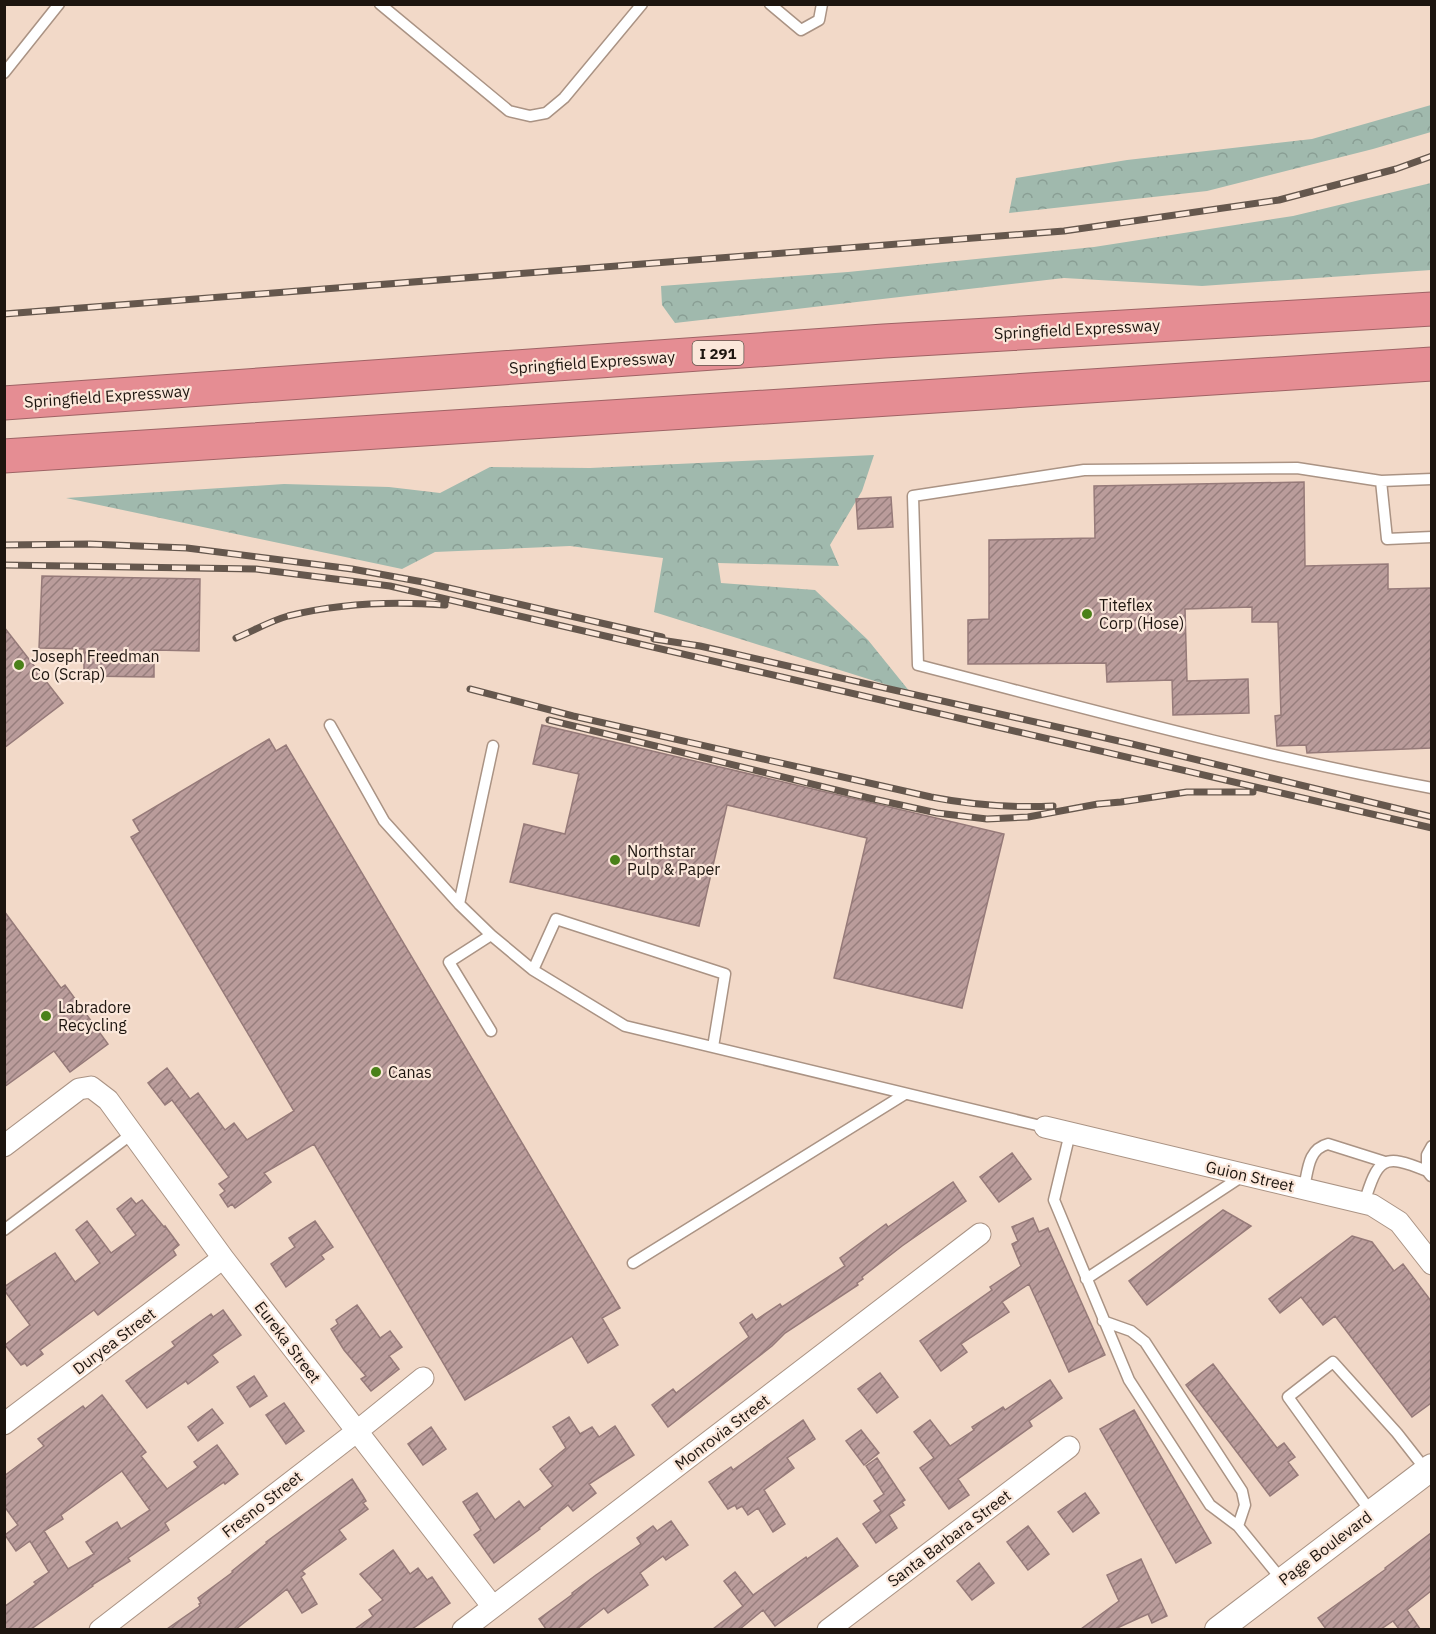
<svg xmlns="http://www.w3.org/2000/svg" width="1436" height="1634" font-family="'IBM Plex Sans',sans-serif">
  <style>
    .forest { fill: url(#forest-crowns) }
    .building { fill: url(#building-hatch); stroke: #967a79; stroke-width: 1.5; fill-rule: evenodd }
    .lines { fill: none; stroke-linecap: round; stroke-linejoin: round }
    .service-casing { stroke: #aa9384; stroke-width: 13 }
    .minor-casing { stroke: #aa9384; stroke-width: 23 }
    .tertiary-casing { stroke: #aa9384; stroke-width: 28 }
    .motorway-casing { stroke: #9f6365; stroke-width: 35 }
    .service { stroke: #fff; stroke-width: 10 }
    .minor { stroke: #fff; stroke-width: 21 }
    .tertiary { stroke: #fff; stroke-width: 26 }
    .motorway { stroke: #e58d93; stroke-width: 33 }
    .rail-casing { stroke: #65574d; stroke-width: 7 }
    .rail { stroke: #fbe7da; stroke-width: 4.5; stroke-dasharray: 14; stroke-linecap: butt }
    .poi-dot { fill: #4a8119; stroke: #fbe7da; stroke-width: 2 }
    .labels { text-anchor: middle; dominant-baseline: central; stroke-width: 4.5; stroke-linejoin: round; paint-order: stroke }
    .shield { fill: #fbe7da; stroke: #60544c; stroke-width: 1.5 }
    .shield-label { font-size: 15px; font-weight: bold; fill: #1d150f }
    .street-label { font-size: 16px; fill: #1d150f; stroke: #fbe7da }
    .poi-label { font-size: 16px; fill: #1d150f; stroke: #fbe7da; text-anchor: start }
  </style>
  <defs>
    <pattern id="forest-crowns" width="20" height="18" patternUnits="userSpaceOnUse" patternTransform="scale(1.5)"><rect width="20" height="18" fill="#a0b9ad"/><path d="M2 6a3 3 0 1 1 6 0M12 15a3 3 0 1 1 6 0" fill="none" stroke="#899e94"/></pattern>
    <pattern id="building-hatch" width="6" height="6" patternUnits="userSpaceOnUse" patternTransform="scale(1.5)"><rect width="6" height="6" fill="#ba9c9b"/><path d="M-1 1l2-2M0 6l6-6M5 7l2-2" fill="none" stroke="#977e7d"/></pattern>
  </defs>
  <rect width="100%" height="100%" fill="#f2d9c8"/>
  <path class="forest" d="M 1431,105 L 1431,132 L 1373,149 L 1207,191 L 1009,213 L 1016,178 L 1127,160 L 1312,139 Z
    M 1431,183 L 1431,270 L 1202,286 L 1064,278 L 675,323 L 662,305 L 661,286 L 848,272 L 1094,247 L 1293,216 Z
    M 874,455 L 862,491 L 830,545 L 839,566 L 718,563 L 721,583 L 815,590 L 868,640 L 910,692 L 654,612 L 663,558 L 570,546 L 435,552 L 402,569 L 66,498 L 284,484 L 389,487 L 440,493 L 490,467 L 590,468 Z"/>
  <path class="building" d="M 1304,482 L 1305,566 L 1388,564 L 1388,589 L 1431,588 L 1431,748 L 1307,753 L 1306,745 L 1277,746 L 1275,716 L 1281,715 L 1278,622 L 1252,622 L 1252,607 L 1185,609 L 1187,681 L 1248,679 L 1249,713 L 1173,715 L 1172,680 L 1107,682 L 1106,663 L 968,664 L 968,620 L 989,619 L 989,540 L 1095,538 L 1094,486 Z
    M 891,497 L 893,527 L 858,529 L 856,499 Z
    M 42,576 L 200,579 L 199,651 L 154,650 L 154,677 L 84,676 L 84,649 L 39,648 Z
    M 4,627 L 63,703 L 4,748 Z
    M 542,725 L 1004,834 L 962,1008 L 834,978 L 867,838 L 727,805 L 699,926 L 510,882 L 524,824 L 565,834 L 579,774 L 533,764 Z
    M 269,739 L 276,751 L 286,745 L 620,1308 L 602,1318 L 618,1345 L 588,1363 L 572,1336 L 465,1400 L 314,1144 L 264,1173 L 271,1182 L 235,1208 L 232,1204 L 228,1207 L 220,1195 L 225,1191 L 219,1184 L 229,1177 L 172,1100 L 165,1105 L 148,1083 L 167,1068 L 190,1099 L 198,1093 L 225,1130 L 234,1123 L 247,1140 L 294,1111 L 131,837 L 140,832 L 133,820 Z
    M 4,911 L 61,988 L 65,985 L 108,1044 L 70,1072 L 54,1051 L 4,1087 Z
    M 1012,1153 L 1031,1179 L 999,1202 L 980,1177 Z
    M 953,1182 L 966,1201 L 902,1246 L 862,1277 L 863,1279 L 857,1283 L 858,1285 L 785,1333 L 772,1346 L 668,1427 L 652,1405 L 673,1389 L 676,1393 L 749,1337 L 740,1323 L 752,1314 L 756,1320 L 780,1304 L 782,1307 L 845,1266 L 840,1258 L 886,1224 L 888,1227 Z
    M 131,1198 L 136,1204 L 142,1200 L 164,1227 L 165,1226 L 179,1245 L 173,1250 L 176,1255 L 98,1315 L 94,1310 L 40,1350 L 43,1354 L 27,1366 L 25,1363 L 21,1365 L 5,1345 L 30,1325 L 4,1290 L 4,1287 L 55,1253 L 75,1282 L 100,1263 L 76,1230 L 87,1221 L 111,1253 L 136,1235 L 117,1209 Z
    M 1223,1210 L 1251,1226 L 1147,1305 L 1129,1281 Z
    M 1033,1218 L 1039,1232 L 1048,1228 L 1105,1355 L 1069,1372 L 1029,1284 L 1002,1302 L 1009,1312 L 961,1344 L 967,1352 L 941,1371 L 920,1341 L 992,1290 L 990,1287 L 1021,1266 L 1012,1244 L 1018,1241 L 1012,1227 Z
    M 315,1221 L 333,1247 L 321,1255 L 324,1259 L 286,1287 L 271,1264 L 295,1247 L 289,1238 Z
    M 1352,1236 L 1372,1242 L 1394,1271 L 1403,1264 L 1431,1301 L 1431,1403 L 1412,1417 L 1335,1316 L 1323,1325 L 1301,1297 L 1280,1313 L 1269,1299 Z
    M 357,1305 L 380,1338 L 390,1331 L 402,1347 L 389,1356 L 399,1369 L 371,1391 L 361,1379 L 366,1376 L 344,1350 L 331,1329 L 338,1324 L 336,1320 Z
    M 223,1310 L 241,1335 L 212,1355 L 218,1362 L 188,1384 L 186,1381 L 147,1408 L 126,1381 L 175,1346 L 172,1342 L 211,1314 L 213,1317 Z
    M 1213,1364 L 1277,1448 L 1284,1443 L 1295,1457 L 1288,1462 L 1298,1475 L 1270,1496 L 1186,1385 Z
    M 880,1373 L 898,1397 L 877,1413 L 858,1389 Z
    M 254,1376 L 267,1396 L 250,1407 L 237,1387 Z
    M 1050,1380 L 1062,1398 L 1029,1421 L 1032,1426 L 958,1479 L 969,1495 L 949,1509 L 920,1468 L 934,1458 L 914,1432 L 930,1420 L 950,1446 L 974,1430 L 972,1427 L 1003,1407 L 1005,1410 Z
    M 102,1395 L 146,1452 L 141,1456 L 167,1489 L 198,1467 L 194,1462 L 217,1445 L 238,1474 L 225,1484 L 224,1482 L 165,1523 L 169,1530 L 128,1558 L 130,1561 L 92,1585 L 93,1586 L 31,1629 L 4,1629 L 4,1607 L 36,1584 L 34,1582 L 49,1572 L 30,1541 L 16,1551 L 5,1535 L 18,1525 L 4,1506 L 4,1476 L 44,1446 L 38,1439 L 83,1406 L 85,1409 ZM 122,1471 L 150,1510 L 121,1529 L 117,1522 L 86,1542 L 94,1554 L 68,1569 L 44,1531 L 63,1519 L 61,1515 Z
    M 284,1403 L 304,1431 L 286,1444 L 266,1415 Z
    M 212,1409 L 223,1423 L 198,1441 L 188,1427 Z
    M 1134,1410 L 1211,1543 L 1176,1563 L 1100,1429 Z
    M 569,1417 L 580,1434 L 592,1427 L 599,1437 L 615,1426 L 634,1455 L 589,1484 L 596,1493 L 573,1511 L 568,1505 L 539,1528 L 540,1529 L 494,1563 L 474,1535 L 481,1530 L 463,1502 L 477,1493 L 495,1520 L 519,1501 L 524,1508 L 553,1486 L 540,1469 L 566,1448 L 553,1427 Z
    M 803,1420 L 815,1439 L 787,1458 L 794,1468 L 764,1490 L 785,1524 L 773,1532 L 758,1508 L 748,1515 L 742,1506 L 737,1509 L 735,1505 L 728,1509 L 709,1482 L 731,1467 L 733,1470 Z
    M 431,1427 L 446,1449 L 423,1465 L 408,1444 Z
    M 861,1430 L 879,1453 L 864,1465 L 846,1441 Z
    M 877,1458 L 905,1500 L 902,1502 L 904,1505 L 889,1515 L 897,1528 L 876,1543 L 863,1524 L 881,1511 L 874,1501 L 884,1494 L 866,1466 Z
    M 352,1479 L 363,1496 L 366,1501 L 363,1503 L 368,1509 L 339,1530 L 346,1539 L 302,1571 L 305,1574 L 301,1577 L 317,1604 L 302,1613 L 287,1589 L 236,1629 L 167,1629 L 200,1606 L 199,1604 L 201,1603 L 198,1598 L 233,1572 L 232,1571 L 267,1543 L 266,1542 Z
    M 1085,1493 L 1099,1513 L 1073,1532 L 1058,1512 Z
    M 671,1521 L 688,1545 L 666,1560 L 663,1556 L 640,1573 L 648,1585 L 608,1613 L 604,1608 L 577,1629 L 546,1629 L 539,1619 L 573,1594 L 572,1593 L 596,1575 L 641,1544 L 637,1538 L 653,1526 L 657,1531 Z
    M 1028,1526 L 1049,1554 L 1028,1570 L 1007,1542 Z
    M 1431,1533 L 1431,1591 L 1407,1610 L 1420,1629 L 1399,1629 L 1393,1621 L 1381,1629 L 1326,1629 L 1318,1618 L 1386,1569 L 1385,1568 Z
    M 837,1538 L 858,1566 L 775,1626 L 763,1610 L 740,1629 L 713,1629 L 743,1606 L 724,1581 L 735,1572 L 753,1595 L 806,1557 L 807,1559 Z
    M 393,1550 L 410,1574 L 418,1568 L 427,1580 L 432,1577 L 450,1603 L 412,1629 L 355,1629 L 373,1616 L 369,1610 L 383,1600 L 360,1574 Z
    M 1141,1559 L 1167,1616 L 1152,1623 L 1148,1614 L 1115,1629 L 1081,1629 L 1119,1601 L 1107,1575 Z
    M 979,1563 L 994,1583 L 972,1600 L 957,1581 Z"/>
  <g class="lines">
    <g class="service-casing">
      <path id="service" d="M 380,4 L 509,111 L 530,116 L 546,113 L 564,98 L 642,4
        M 770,4 L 801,30 L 819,20 L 822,4
        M 4,73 L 59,4
        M 1432,479 L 1381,481 L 1297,468 L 1084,470 L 913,496 L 918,665 C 1088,709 1259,756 1432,788
        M 1381,481 L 1387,539 L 1432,537
        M 330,725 L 384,821 L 459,904 L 491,935 L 533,970 L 625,1026 L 1045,1127
        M 459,904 L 493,746
        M 533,970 L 556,919 L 725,974 L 713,1047
        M 491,1031 L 449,962 L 491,935
        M 1070,1133 L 1054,1200 L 1129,1380 L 1210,1505 L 1238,1526 L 1282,1580
        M 1431,1176 L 1427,1171 L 1427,1155 L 1432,1146
        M 1304,1188 C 1308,1170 1308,1149 1328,1144 L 1385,1162
        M 1364,1203 C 1378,1159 1382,1152 1427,1171
        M 4,1230 L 133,1133
        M 633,1263 L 905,1094
        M 1086,1279 L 1244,1175
        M 1103,1321 L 1131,1331 L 1145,1342 L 1242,1491 L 1245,1505 L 1238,1526
        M 1371,1512 L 1288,1397 L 1333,1362 L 1397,1433 L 1426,1470"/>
    </g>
    <g class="minor-casing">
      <path id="minor" d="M 1045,1127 L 1372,1205 L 1399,1222 L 1432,1264
        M 4,1146 L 79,1089 L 91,1087 L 108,1100 L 223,1258 L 493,1607
        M 4,1424 L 223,1258
        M 100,1630 L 356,1432 L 423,1378
        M 463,1630 L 980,1234
        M 828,1630 L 1069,1447"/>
    </g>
    <g class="tertiary-casing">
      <path id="tertiary" d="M 1218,1630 L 1432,1467"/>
    </g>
    <g class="motorway-casing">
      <path id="motorway" d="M 4,403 L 884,341 L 1432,309
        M 4,456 L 1432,364"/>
    </g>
    <use href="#service" class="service"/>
    <use href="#minor" class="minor"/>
    <use href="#tertiary" class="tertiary"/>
    <use href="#motorway" class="motorway"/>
    <g class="rail-casing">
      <path id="rail" d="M 4,314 L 1064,231 L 1279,200 L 1396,169 L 1432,156
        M 4,545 L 90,544 L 187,548 L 352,569 L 423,582 L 662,637
        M 4,565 L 256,569 L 390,586 L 1432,828
        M 236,638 C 253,631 270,621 288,616 C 340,603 391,601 445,605
        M 654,639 L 700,646 L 1132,744 L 1432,817
        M 470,689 L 573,716 L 931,797 C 972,805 1012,808 1053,806
        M 549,720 L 869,798 L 937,813 L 987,819 L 1028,817 L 1098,804 L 1121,802 L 1187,792 L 1253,792"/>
    </g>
    <use href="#rail" class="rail"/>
  </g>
  <g class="poi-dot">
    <circle cx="1087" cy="614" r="6"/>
    <circle cx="19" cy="665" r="6"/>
    <circle cx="615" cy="860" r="6"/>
    <circle cx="46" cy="1016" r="6"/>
    <circle cx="376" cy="1072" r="6"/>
  </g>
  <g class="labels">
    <rect class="shield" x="692.5" y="341" width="51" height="24" rx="4.5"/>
    <g class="shield-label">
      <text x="718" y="353">I 291</text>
    </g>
    <g class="street-label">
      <text transform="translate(1077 329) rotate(-3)">Springfield Expressway</text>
      <text transform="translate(592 362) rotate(-4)">Springfield Expressway</text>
      <text transform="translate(107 396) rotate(-4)">Springfield Expressway</text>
      <text transform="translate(1250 1176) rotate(13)">Guion Street</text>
      <text transform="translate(114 1341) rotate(-37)">Duryea Street</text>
      <text transform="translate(288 1342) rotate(53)">Eureka Street</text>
      <text transform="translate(722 1432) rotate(-37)">Monrovia Street</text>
      <text transform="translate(262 1504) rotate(-38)">Fresno Street</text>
      <text transform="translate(949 1538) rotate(-37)">Santa Barbara Street</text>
      <text transform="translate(1325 1548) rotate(-37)">Page Boulevard</text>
    </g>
    <g class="poi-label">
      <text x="1099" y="605">Titeflex<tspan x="1099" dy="18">Corp (Hose)</tspan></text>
      <text x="31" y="656">Joseph Freedman<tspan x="31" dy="18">Co (Scrap)</tspan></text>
      <text x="627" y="851">Northstar<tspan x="627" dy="18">Pulp &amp; Paper</tspan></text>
      <text x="58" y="1007">Labradore<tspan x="58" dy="18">Recycling</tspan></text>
      <text x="388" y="1072">Canas</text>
    </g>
  </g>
  <rect width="1436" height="1634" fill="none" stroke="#1d150f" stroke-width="12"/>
</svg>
